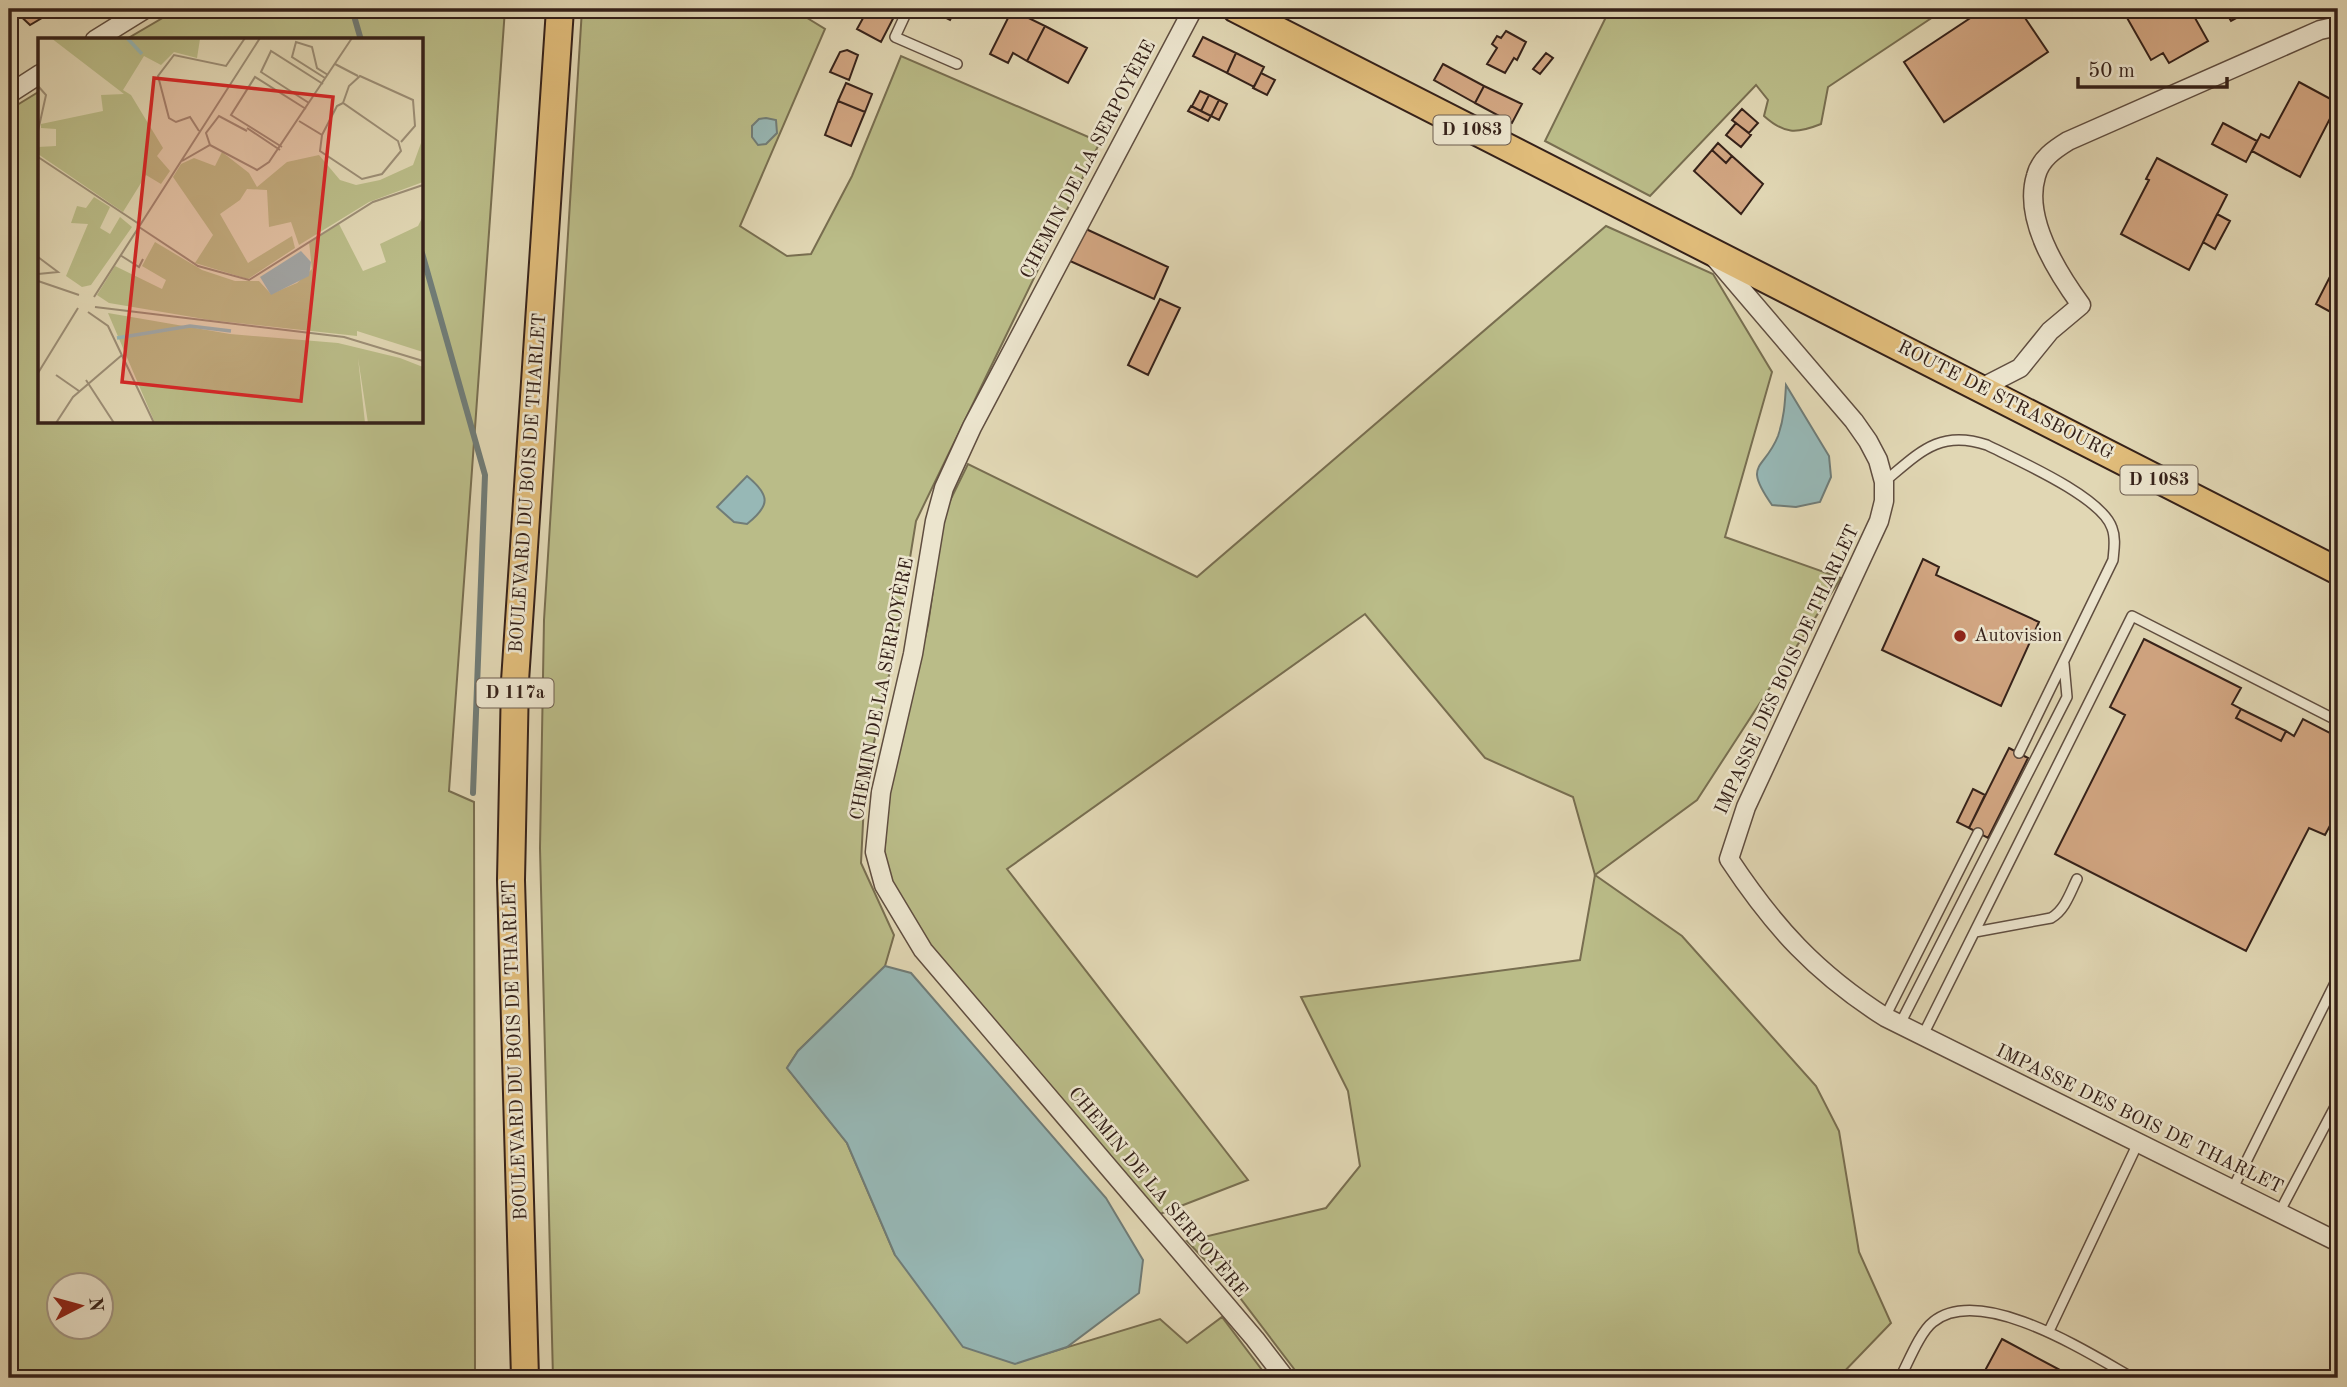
<svg xmlns="http://www.w3.org/2000/svg" width="2347" height="1387" font-family="'Old Standard TT',serif">
  <style>
    .green { fill: #babc88; stroke: #786e50; stroke-width: 2; fill-rule: evenodd }
    .water { fill: #97b8b6; stroke: #707c77; stroke-width: 2 }
    .lines { fill: none; stroke-linecap: round; stroke-linejoin: round }
    .stream { stroke: #707c77; stroke-width: 6 }
    .building { fill: #d2a682; stroke: #352119; stroke-width: 2 }
    .service-casing { stroke: #604e40; stroke-width: 12 }
    .minor-casing { stroke: #604e40; stroke-width: 21 }
    .primary-casing { stroke: #352119; stroke-width: 30 }
    .service { stroke: #ece5ce; stroke-width: 9 }
    .minor { stroke: #ece5ce; stroke-width: 18 }
    .primary { stroke: #e0bc7a; stroke-width: 26 }
    .poi-dot { fill: #8f2418; stroke: #ece5ce; stroke-width: 2.5 }
    .labels { text-anchor: middle; dominant-baseline: central; stroke-width: 5; stroke-linejoin: round; paint-order: stroke }
    .shield { fill: #ece5ce; stroke: #6c5c4f; stroke-width: 2 }
    .shield-label { font-size: 18px; font-weight: bold; fill: #352119 }
    .street-label { font-size: 19px; fill: #352119; stroke: #ece5ce }
    .poi-label { font-size: 19px; fill: #352119; stroke: #ece5ce; text-anchor: start }
    .inset-river { fill: none; stroke: #97b8b6; stroke-width: 3.5 }
    .inset-road { fill: none; stroke: #9c8e76; stroke-width: 2 }
    .view { fill: #d62828; fill-opacity: 0.15; stroke: #d62828; stroke-width: 3.5 }
    .inset-edge { fill: none; stroke: #352119; stroke-width: 3.5 }
  </style>
  <rect width="100%" height="100%" fill="#e1d7b4"/>
  <filter id="stains"><feTurbulence type="fractalNoise" baseFrequency=".00286" numOctaves="4"/><feColorMatrix values="0 0 0 0 .2 0 0 0 0 .09 0 0 0 0 .02 0 0 0 .5 -.17"/></filter>
  <radialGradient id="worn" r=".72"><stop offset=".6" stop-color="#630" stop-opacity="0"/><stop offset="1" stop-color="#630" stop-opacity=".3"/></radialGradient>
  <path class="green" d="M 178,9 L 505,9 L 449,791 L 474,802 L 475,1378 L 9,1378 L 9,110 L 40,91 L 40,422 L 422,422 L 422,40 L 125,40 ZM 60,1286 L 102,1286 L 102,1328 L 60,1328 Z
    M 582,9 L 801,9 L 799,13 L 825,29 L 740,226 L 787,256 L 811,254 L 852,176 L 901,56 L 1100,142 L 916,521 L 896,644 L 865,783 L 861,863 L 894,935 L 885,966 L 798,1051 L 787,1068 L 847,1143 L 895,1255 L 1015,1363 L 1160,1319 L 1187,1343 L 1222,1317 L 1268,1378 L 553,1378 L 540,848 L 544,620 Z
    M 1594,9 L 1945,9 L 1828,87 L 1821,124 C 1796,134 1784,134 1764,116 L 1768,100 L 1756,85 L 1650,196 L 1545,141 L 1607,15 Z
    M 1606,226 L 1713,274 L 1772,372 L 1725,537 L 1841,578 L 1697,800 L 1595,875 L 1682,936 L 1816,1086 L 1839,1131 L 1859,1252 L 1891,1323 L 1838,1378 L 1301,1378 L 1237,1294 L 1187,1241 L 1326,1208 L 1360,1166 L 1348,1091 L 1301,997 L 1580,960 L 1595,875 L 1573,797 L 1485,758 L 1365,614 L 1007,869 L 1248,1180 L 1160,1214 L 922,937 L 891,884 L 884,856 L 890,785 L 928,625 L 944,513 L 968,464 L 1197,577 Z"/>
  <path class="water" d="M 766,118 L 776,120 L 777,133 L 766,144 L 758,145 L 752,137 L 752,126 L 759,119 Z
    M 1786,385 L 1829,456 L 1831,477 L 1820,502 L 1796,507 L 1772,505 C 1742,462 1764,471 1778,436 C 1784,419 1785,403 1786,385 Z
    M 747,476 C 770,495 771,505 747,524 L 734,522 L 717,507 Z
    M 885,966 L 911,973 L 1106,1198 L 1143,1260 L 1139,1293 L 1067,1347 L 1015,1364 L 963,1347 L 895,1255 L 847,1143 L 787,1068 L 798,1051 Z"/>
  <g class="lines">
    <path class="stream" d="M 352,9 L 361,40
      M 422,253 L 485,475 L 473,793"/>
  </g>
  <path class="building" d="M 13,9 L 57,9 L 30,25 Z
    M 868,9 L 898,9 L 881,42 L 857,29 Z
    M 929,9 L 956,9 L 950,20 Z
    M 1984,9 L 2019,9 L 2048,52 L 1944,122 L 1904,62 Z
    M 2122,9 L 2190,9 L 2208,41 L 2169,63 L 2163,53 L 2151,60 Z
    M 2224,9 L 2253,9 L 2231,21 Z
    M 1012,10 L 1045,26 L 1027,61 L 1013,53 L 1008,63 L 990,54 Z
    M 1045,26 L 1087,48 L 1068,83 L 1027,61 Z
    M 1506,31 L 1526,42 L 1517,60 L 1514,58 L 1505,73 L 1487,64 L 1497,48 L 1492,44 L 1497,36 L 1501,38 Z
    M 1203,37 L 1236,53 L 1227,73 L 1193,56 Z
    M 847,50 L 858,55 L 849,80 L 830,72 L 840,52 Z
    M 1236,53 L 1264,67 L 1254,87 L 1227,73 Z
    M 1546,53 L 1553,58 L 1540,74 L 1533,69 Z
    M 1443,64 L 1484,86 L 1475,103 L 1434,80 Z
    M 1261,73 L 1275,80 L 1267,95 L 1253,88 Z
    M 2299,82 L 2338,103 L 2300,177 L 2252,151 L 2261,134 L 2269,138 Z
    M 846,83 L 872,94 L 865,112 L 838,101 Z
    M 1484,86 L 1522,104 L 1512,123 L 1475,103 Z
    M 1200,91 L 1209,95 L 1201,111 L 1192,106 Z
    M 1209,95 L 1219,100 L 1211,116 L 1201,111 Z
    M 1219,100 L 1227,104 L 1219,120 L 1211,116 Z
    M 838,101 L 865,112 L 851,146 L 825,135 Z
    M 1191,106 L 1211,116 L 1208,121 L 1188,111 Z
    M 1742,109 L 1758,123 L 1749,133 L 1732,120 Z
    M 1736,123 L 1751,135 L 1741,147 L 1726,135 Z
    M 2223,123 L 2257,141 L 2246,162 L 2212,144 Z
    M 1718,143 L 1732,156 L 1726,163 L 1712,150 Z
    M 1712,150 L 1726,163 L 1732,156 L 1763,184 L 1741,214 L 1694,171 Z
    M 2157,158 L 2227,195 L 2189,270 L 2121,234 L 2149,180 L 2146,179 Z
    M 2217,214 L 2230,221 L 2215,249 L 2203,242 Z
    M 1086,229 L 1168,267 L 1154,299 L 1070,261 Z
    M 2338,261 L 2338,316 L 2316,304 Z
    M 1160,299 L 1180,308 L 1148,375 L 1128,365 Z
    M 1923,559 L 1939,567 L 1936,575 L 2039,622 L 2001,706 L 1882,650 Z
    M 2144,639 L 2241,688 L 2232,704 L 2241,709 L 2236,718 L 2281,741 L 2286,731 L 2294,736 L 2303,719 L 2338,737 L 2338,823 L 2333,820 L 2325,835 L 2309,828 L 2246,951 L 2055,854 L 2125,715 L 2110,707 Z
    M 2241,709 L 2286,731 L 2281,741 L 2236,718 Z
    M 2009,748 L 2028,758 L 1988,838 L 1969,828 Z
    M 1973,789 L 1985,795 L 1969,828 L 1957,822 Z
    M 2002,1339 L 2075,1378 L 1981,1378 Z"/>
  <g class="lines">
    <g class="service-casing">
      <path id="service" d="M 908,9 L 895,37 L 957,64
        M 1884,482 C 1919,453 1939,429 1987,445 C 2017,460 2102,497 2112,528 C 2116,538 2114,549 2113,560 L 2019,753
        M 1975,932 L 2051,918 C 2065,910 2070,893 2077,879
        M 1885,1017 L 1978,833
        M 1900,1024 L 2067,697 L 2064,664
        M 1923,1035 L 2132,616 L 2338,721
        M 2232,1190 L 2338,977
        M 2279,1213 L 2338,1101
        M 2049,1331 L 2138,1143
        M 1900,1378 C 1908,1363 1920,1332 1933,1322 C 1981,1283 2090,1354 2133,1378"/>
    </g>
    <g class="minor-casing">
      <path id="minor" d="M 1193,9 L 972,427 L 944,488 L 935,521 L 913,654 L 881,792 L 875,852 L 884,885 L 923,950 L 1255,1339 L 1285,1378
        M 95,40 L 145,9
        M 9,94 L 40,74
        M 1713,256 L 1854,421 L 1868,441 L 1878,460 L 1884,482 L 1884,501 L 1879,521 L 1746,807 L 1729,859 C 1774,927 1816,973 1885,1017 L 2338,1242
        M 1981,388 L 2020,368 L 2050,331 L 2081,305 C 2057,272 2023,219 2036,176 C 2040,159 2055,149 2068,141 L 2320,30 L 2338,26"/>
    </g>
    <g class="primary-casing">
      <path id="primary" d="M 1236,9 L 2338,571
        M 525,1378 L 511,880 L 515,681 L 560,9"/>
    </g>
    <use href="#service" class="service"/>
    <use href="#minor" class="minor"/>
    <use href="#primary" class="primary"/>
  </g>
  <circle class="poi-dot" cx="1960" cy="636" r="7"/>
  <g class="labels">
    <g class="shield">
      <rect x="1433.5" y="115.5" width="77" height="29" rx="5"/>
      <rect x="2120.5" y="465.5" width="77" height="29" rx="5"/>
      <rect x="476.5" y="678.5" width="77" height="29" rx="5"/>
    </g>
    <g class="shield-label">
      <text x="1472" y="130">D 1083</text>
      <text x="2159" y="480">D 1083</text>
      <text x="515" y="693">D 117a</text>
    </g>
    <g class="street-label">
      <text transform="translate(1089 160) rotate(-62)">CHEMIN DE LA SERPOYÈRE</text>
      <text transform="translate(2005 401) rotate(27)">ROUTE DE STRASBOURG</text>
      <text transform="translate(529 483) rotate(-86)">BOULEVARD DU BOIS DE THARLET</text>
      <text transform="translate(1788 670) rotate(-65)">IMPASSE DES BOIS DE THARLET</text>
      <text transform="translate(883 689) rotate(-79)">CHEMIN DE LA SERPOYÈRE</text>
      <text transform="translate(516 1050) rotate(-92)">BOULEVARD DU BOIS DE THARLET</text>
      <text transform="translate(2139 1120) rotate(26)">IMPASSE DES BOIS DE THARLET</text>
      <text transform="translate(1157 1193) rotate(50)">CHEMIN DE LA SERPOYÈRE</text>
    </g>
    <g class="poi-label">
      <text x="1974" y="636">Autovision</text>
    </g>
  </g>
  <g transform="translate(38 38)">
    <rect width="385" height="385" fill="#e1d7b4"/>
    <path d="M 13,0 L 162,1 L 159,20 L 136,14 L 123,27 L 106,18 L 85,52 L 93,57 L 125,110 L 119,118 L 132,133 L 123,146 L 108,137 L 85,174 L 0,116 L 0,109 L 18,108 L 18,91 L 3,90 L 3,86 L 65,73 L 63,57 L 86,56 ZM 385,70 L 385,144 L 331,164 L 261,207 L 253,184 L 231,189 L 229,152 L 209,151 L 202,162 L 182,176 L 210,225 L 254,198 L 257,210 L 210,241 L 157,225 L 175,197 L 135,139 L 143,126 L 156,120 L 177,128 L 184,114 L 211,135 L 219,149 L 249,124 L 281,117 L 302,142 L 318,147 L 342,142 L 375,127 L 383,105 ZM 56,159 L 72,169 L 62,190 L 72,196 L 82,179 L 94,189 L 53,247 L 44,249 L 28,238 L 50,186 L 33,185 L 39,168 L 48,170 ZM 385,178 L 385,314 L 319,293 L 319,298 L 172,282 L 71,265 L 59,257 L 77,228 L 124,251 L 128,242 L 104,228 L 117,204 L 164,232 L 197,243 L 221,243 L 233,256 L 259,245 L 274,231 L 271,204 L 301,186 L 325,233 L 348,224 L 342,206 L 380,188 ZM 70,275 L 192,296 L 300,305 L 362,320 L 385,329 L 385,385 L 330,385 L 320,320 L 327,385 L 117,385 Z" fill="#babc88"/>
    <path d="M 263,213 L 273,224 L 271,238 L 233,257 L 222,239 Z" fill="#97b8b6"/>
    <path class="inset-river" d="M 89,0 L 104,16M 79,300 L 152,288 L 193,293"/>
    <path class="inset-road" d="M 297,26 L 320,38M 287,40 L 254,19 L 258,4 L 274,9 L 279,30 L 290,37M 0,48 L 8,57 L 0,93M 271,65 L 223,34 L 233,13 L 285,46M 305,65 L 311,48 L 322,38 L 375,62 L 377,88 L 363,104M 261,83 L 284,97 L 282,113 L 324,141 L 344,136 L 363,113 L 360,103 L 305,65 L 299,68 L 284,97M 209,90 L 242,112M 161,93 L 152,79 L 138,84 L 131,80 L 120,38 L 136,17 L 188,28 L 207,0M 172,107 L 168,95 L 181,78 L 209,93M 244,109 L 193,77 L 217,39 L 268,71M 0,119 L 101,186M 144,123 L 172,107 L 219,132 L 231,124 L 314,0M 101,189 L 160,228 L 211,242 L 335,164 L 385,147M 82,217 L 101,229 L 105,221M 0,219 L 20,234 L 0,236M 0,243 L 41,257M 56,259 L 222,0M 57,269 L 306,299 L 385,323M 50,274 L 70,288 L 116,385M 0,335 L 40,270M 18,337 L 41,353M 48,342 L 76,385M 18,385 L 35,359 L 84,317"/>
    <path class="view" d="M 116,40 L 295,59 L 263,363 L 84,344 Z"/>
    <rect width="385" height="385" class="inset-edge"/>
  </g>
  <rect width="2347" height="1387" fill="none" stroke="#e1d7b4" stroke-width="35"/>
  <rect x="10" y="10" width="2326" height="1366" fill="none" stroke="#352119" stroke-width="3.5"/>
  <rect x="18" y="18" width="2312" height="1352" fill="none" stroke="#352119" stroke-width="2"/>
  <g transform="translate(80 1306) rotate(84)"><circle r="33" fill="#ece5ce" stroke="#a39786" stroke-width="2"/>
  <path d="M0-5L12 26L0 18L-12 26Z" fill="#8f2418"/>
  <text y="-10" font-size="19" font-weight="bold" text-anchor="middle" fill="#352119">N</text>
  </g>
  <path d="M2078 77v10h149v-10" fill="none" stroke="#352119" stroke-width="3.5"/>
  <text x="2088" y="77" font-size="21" fill="#352119" stroke="#ece5ce" stroke-width="5" paint-order="stroke">50 m</text>
  <rect width="100%" height="100%" filter="url(#stains)"/>
  <rect width="100%" height="100%" fill="url(#worn)"/>
</svg>
